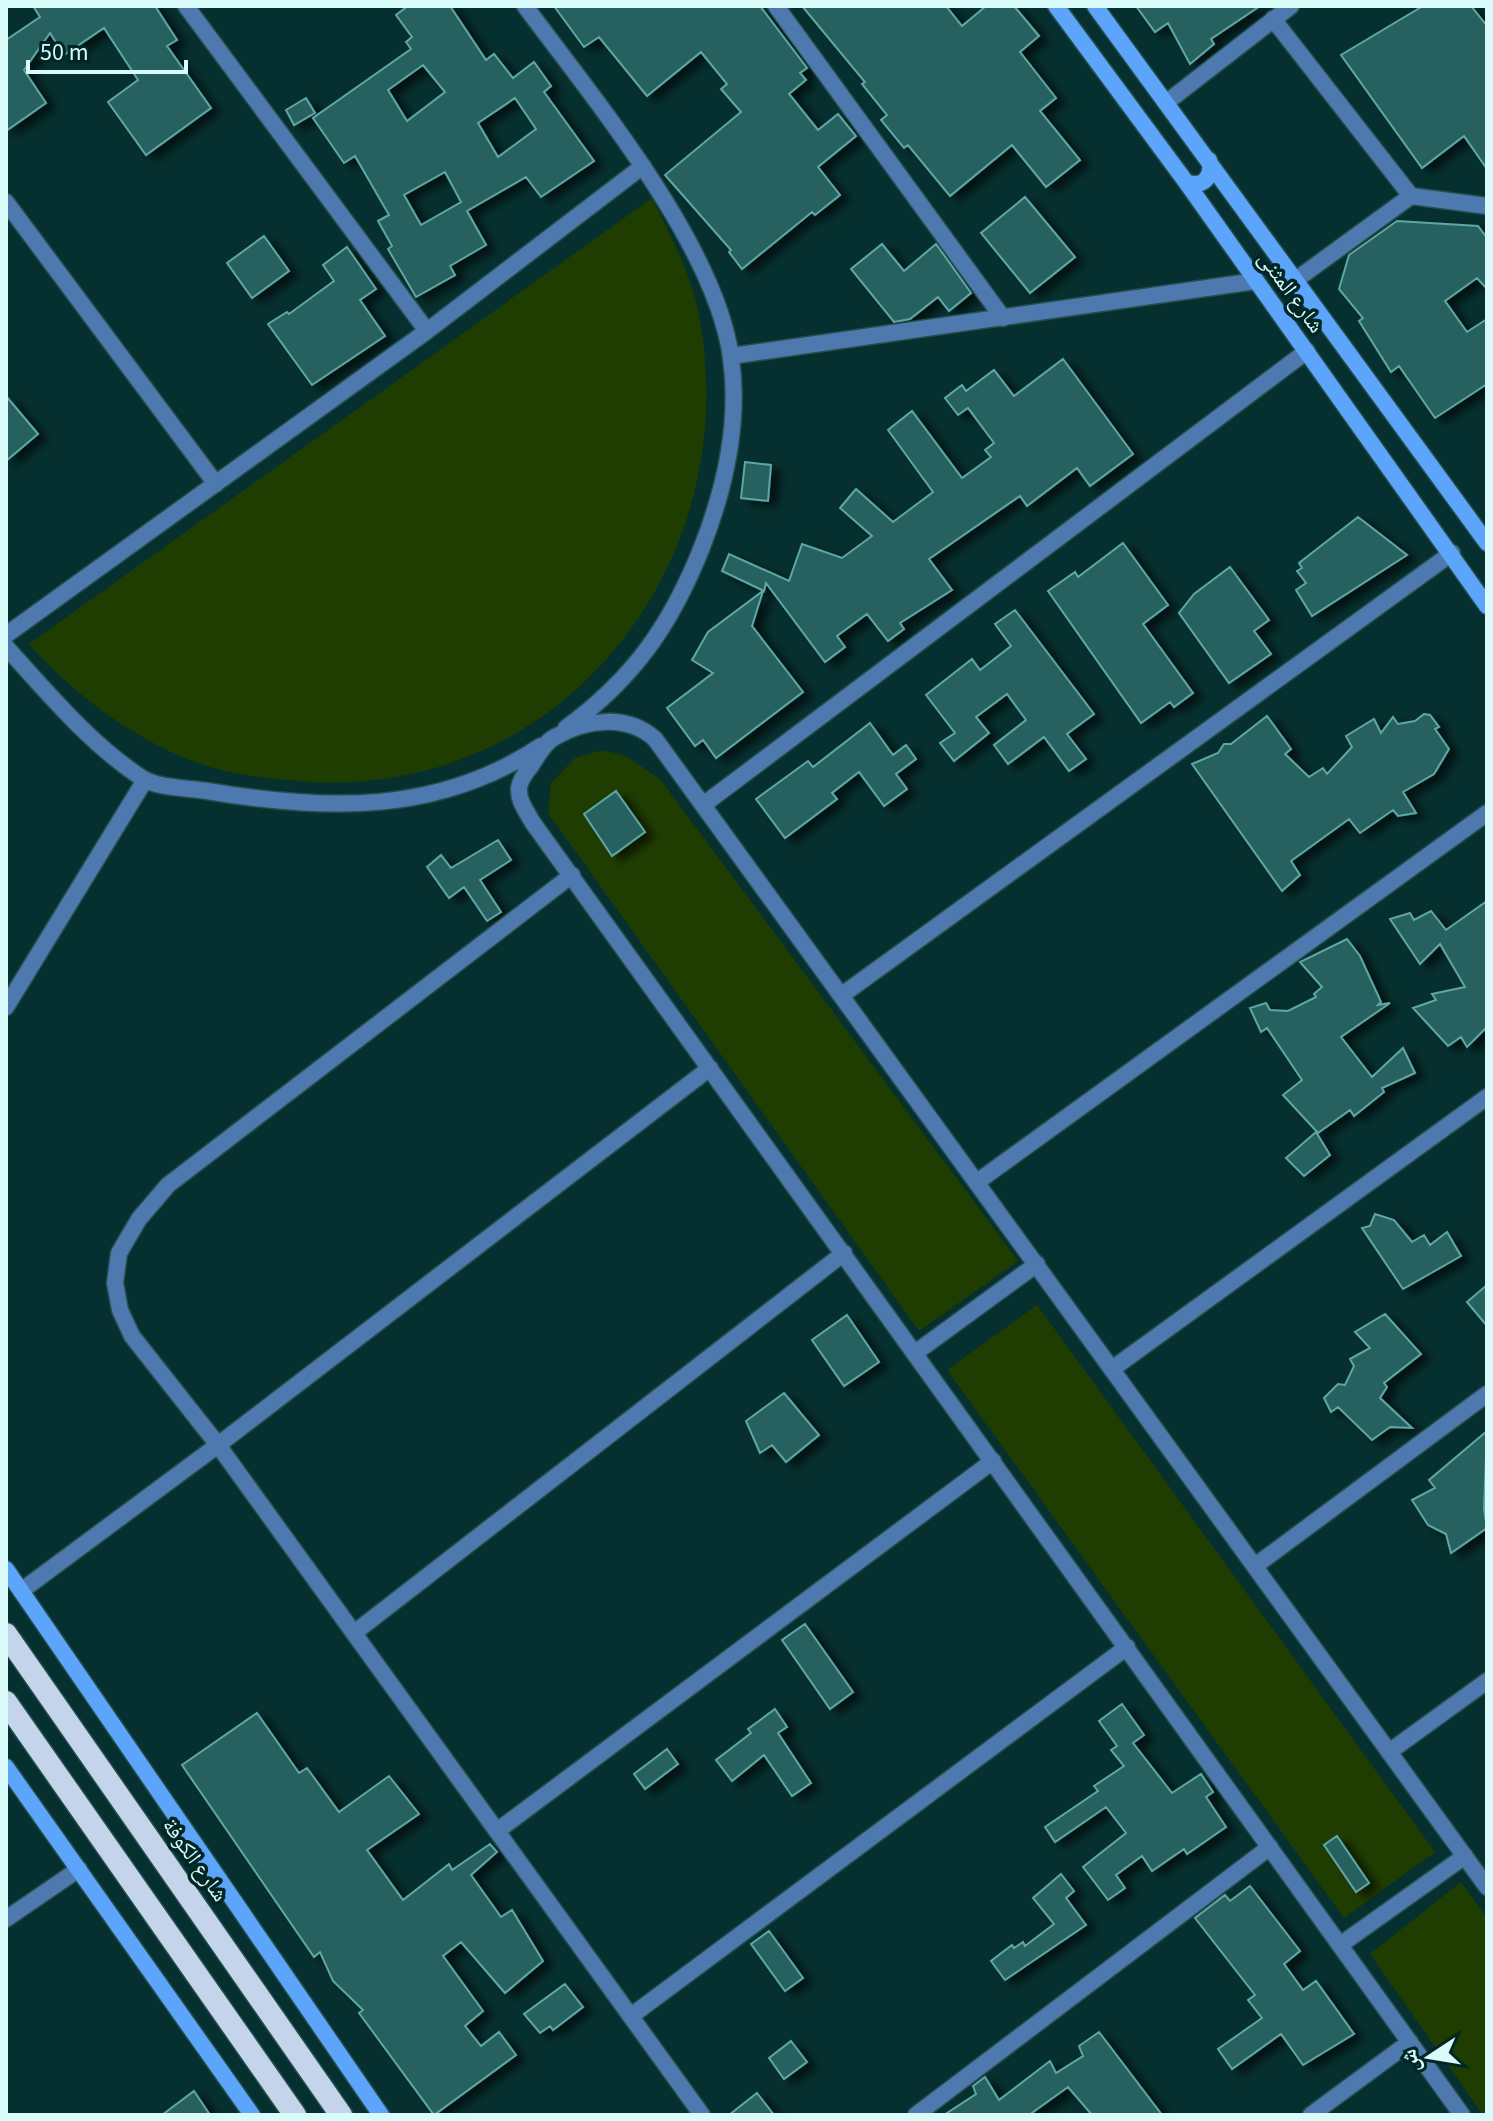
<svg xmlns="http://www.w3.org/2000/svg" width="1493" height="2121" font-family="'Source Sans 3','Noto Naskh Arabic',sans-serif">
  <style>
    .green { fill: #1f3d01 }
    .building { fill: #25605f; stroke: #5ea7a5; stroke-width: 2; fill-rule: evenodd; filter: url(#shadow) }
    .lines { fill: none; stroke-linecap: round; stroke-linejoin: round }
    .minor-casing { stroke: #244d4c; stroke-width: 19 }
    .secondary-casing { stroke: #244d4c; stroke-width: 19 }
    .trunk-casing { stroke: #244d4c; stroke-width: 25 }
    .minor { stroke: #4d79ae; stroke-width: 16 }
    .secondary { stroke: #5da5fa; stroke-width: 16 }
    .trunk { stroke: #c4d5eb; stroke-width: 22 }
    .labels { text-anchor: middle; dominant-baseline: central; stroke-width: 7; stroke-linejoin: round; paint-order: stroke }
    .street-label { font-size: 22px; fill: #d9fcfb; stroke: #002625 }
  </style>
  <defs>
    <filter id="shadow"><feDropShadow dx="9" dy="5" stdDeviation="4" flood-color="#0009"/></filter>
  </defs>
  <rect width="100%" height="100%" fill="#06302f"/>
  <path class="green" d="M 652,198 C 671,237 693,277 700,321 C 743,565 563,796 309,782 C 269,779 228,775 190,760 C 128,735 74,694 29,644 Z
    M 602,750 L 626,756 L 660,779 L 1018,1261 L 919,1331 L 548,813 L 551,783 L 575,758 Z
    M 1037,1305 L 1435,1852 L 1344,1918 L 947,1370 Z
    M 1461,1882 L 1487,1918 L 1487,2115 L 1483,2115 L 1370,1954 Z"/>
  <path class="building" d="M 33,6 L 155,6 L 177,40 L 167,46 L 211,108 L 146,155 L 108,102 L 138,80 L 104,28 L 64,55 L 50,33 L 24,70 L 46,103 L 6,131 L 6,40 L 40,17 Z
    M 408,6 L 450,6 L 486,60 L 494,54 L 513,78 L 534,62 L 551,86 L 544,92 L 594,161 L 541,197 L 526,177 L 467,211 L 486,245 L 450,266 L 455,275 L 416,297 L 388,249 L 392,246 L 378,221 L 389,215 L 355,156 L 344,163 L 313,118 L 411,49 L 406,42 L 412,37 L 396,15 ZM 423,65 L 445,92 L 407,121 L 388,90 ZM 515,98 L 536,129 L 498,157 L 478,123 ZM 445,172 L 461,202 L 421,225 L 404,195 Z
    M 554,6 L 760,6 L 807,68 L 800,73 L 806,80 L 789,94 L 818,130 L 838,114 L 856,136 L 818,167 L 840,195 L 815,215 L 812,212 L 742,269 L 729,252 L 731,250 L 665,175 L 741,112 L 721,89 L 727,84 L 701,52 L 647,96 L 599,37 L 584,47 Z
    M 802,6 L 946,6 L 962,26 L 986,6 L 1014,6 L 1039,36 L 1020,52 L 1056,98 L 1040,111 L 1080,160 L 1046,187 L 1012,145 L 950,196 L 908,145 L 904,148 L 881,120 L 887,115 L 862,84 L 865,82 Z
    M 1136,6 L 1260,6 L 1211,39 L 1214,44 L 1190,64 L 1168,23 L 1155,32 Z
    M 1423,6 L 1471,6 L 1487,26 L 1487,169 L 1464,136 L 1422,168 L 1341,55 Z
    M 306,98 L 315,113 L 294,125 L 286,110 Z
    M 1025,197 L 1075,257 L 1030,293 L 981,233 Z
    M 1397,221 L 1478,226 L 1487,238 L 1487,289 L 1477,278 L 1445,301 L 1467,332 L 1487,319 L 1487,384 L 1435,418 L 1399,366 L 1391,372 L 1359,321 L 1363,318 L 1339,289 L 1349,255 Z
    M 264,236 L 289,271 L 252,298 L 227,263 Z
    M 882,244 L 904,271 L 936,244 L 971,293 L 949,311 L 938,297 L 910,319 L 894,322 L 851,269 Z
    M 347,247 L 376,289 L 360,300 L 385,336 L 312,385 L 268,324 L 287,312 L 289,314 L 334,281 L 323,265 Z
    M 1063,359 L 1133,454 L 1090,486 L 1077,468 L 1027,506 L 1020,496 L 929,559 L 952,590 L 900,623 L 904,629 L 888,641 L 867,614 L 837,636 L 845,647 L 825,662 L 766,583 L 764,591 L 722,571 L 729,554 L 789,581 L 802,544 L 842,558 L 872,536 L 840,508 L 856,489 L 893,522 L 933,492 L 888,430 L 912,411 L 962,478 L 991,457 L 985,450 L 994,443 L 968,408 L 958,415 L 945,398 L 962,385 L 966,391 L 994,370 L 1014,396 Z
    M 6,396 L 38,434 L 6,461 Z
    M 745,462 L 771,465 L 768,501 L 741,498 Z
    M 1358,517 L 1407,555 L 1312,616 L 1296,590 L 1306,583 L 1297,571 L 1302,568 L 1299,563 Z
    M 1123,543 L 1168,605 L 1143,624 L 1193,693 L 1174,707 L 1170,702 L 1141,723 L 1048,591 L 1075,572 L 1078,577 Z
    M 1230,567 L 1269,620 L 1254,631 L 1271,654 L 1229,683 L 1179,613 L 1194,594 Z
    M 763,591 L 752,626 L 803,692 L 716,758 L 703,740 L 695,746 L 667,708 L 713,673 L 692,660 L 708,632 Z
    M 1015,610 L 1094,714 L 1067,734 L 1086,759 L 1069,771 L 1044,737 L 1008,764 L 994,745 L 1026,720 L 1007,694 L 976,717 L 989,733 L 954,761 L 940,743 L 955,733 L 926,695 L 972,659 L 980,670 L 1011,646 L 995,624 Z
    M 1424,714 L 1430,715 L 1439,727 L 1435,729 L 1449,749 L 1434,774 L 1403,792 L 1416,813 L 1398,816 L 1393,810 L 1360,833 L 1349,819 L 1291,861 L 1300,875 L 1282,891 L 1192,764 L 1218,753 L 1224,744 L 1231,744 L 1267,716 L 1291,749 L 1285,754 L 1309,777 L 1323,768 L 1327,774 L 1352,747 L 1346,736 L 1374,719 L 1381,733 L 1393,717 L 1398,724 L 1415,721 Z
    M 870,723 L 893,755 L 906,745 L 916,759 L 896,774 L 907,789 L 884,806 L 859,772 L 832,793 L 837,799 L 785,838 L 756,799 L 808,761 L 813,767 Z
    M 616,791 L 645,832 L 612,856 L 584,814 Z
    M 498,840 L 511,860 L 480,880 L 501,912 L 487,921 L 464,887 L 449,898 L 427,867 L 441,855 L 451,868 Z
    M 1487,901 L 1487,1027 L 1467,1047 L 1461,1037 L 1448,1046 L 1413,1008 L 1436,1000 L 1432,994 L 1465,987 L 1440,944 L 1420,964 L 1390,919 L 1410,913 L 1414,920 L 1431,911 L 1446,930 Z
    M 1347,939 L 1360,956 L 1381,1002 L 1378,1005 L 1390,1003 L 1341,1037 L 1372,1077 L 1403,1048 L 1415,1073 L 1382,1088 L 1384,1092 L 1354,1116 L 1350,1110 L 1318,1133 L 1283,1095 L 1302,1080 L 1267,1028 L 1261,1032 L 1250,1008 L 1266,1003 L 1270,1010 L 1288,1011 L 1316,997 L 1314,994 L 1322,987 L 1300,962 Z
    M 1316,1132 L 1330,1155 L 1304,1176 L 1286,1158 Z
    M 1375,1214 L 1394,1220 L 1412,1242 L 1424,1235 L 1430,1245 L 1447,1232 L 1461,1256 L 1403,1289 L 1362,1228 L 1370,1226 Z
    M 1487,1285 L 1487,1326 L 1467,1302 Z
    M 1385,1314 L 1421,1354 L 1384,1383 L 1387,1387 L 1380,1398 L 1412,1428 L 1390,1427 L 1372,1440 L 1338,1407 L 1331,1412 L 1324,1398 L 1338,1384 L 1345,1385 L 1354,1366 L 1350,1359 L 1370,1348 L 1355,1332 Z
    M 847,1315 L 879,1362 L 844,1386 L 812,1340 Z
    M 784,1393 L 819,1435 L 786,1462 L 772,1445 L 760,1453 L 746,1421 Z
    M 1487,1431 L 1484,1509 L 1487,1528 L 1451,1553 L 1446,1534 L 1428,1525 L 1412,1500 L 1435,1488 L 1429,1480 Z
    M 805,1624 L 853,1692 L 830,1709 L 782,1640 Z
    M 1122,1704 L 1144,1735 L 1133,1743 L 1172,1793 L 1201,1774 L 1213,1792 L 1206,1797 L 1226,1827 L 1187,1854 L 1184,1849 L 1152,1871 L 1142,1856 L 1116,1875 L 1125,1888 L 1108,1900 L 1083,1867 L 1126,1833 L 1106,1807 L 1055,1842 L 1045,1827 L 1098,1791 L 1094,1786 L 1124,1766 L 1111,1750 L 1117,1746 L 1099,1721 Z
    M 775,1709 L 787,1727 L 778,1733 L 811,1783 L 792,1796 L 764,1755 L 732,1781 L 716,1760 L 751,1733 L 748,1729 Z
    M 257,1713 L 299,1773 L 307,1768 L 339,1812 L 389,1776 L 419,1814 L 367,1850 L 403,1900 L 449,1864 L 452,1870 L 490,1844 L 497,1852 L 471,1875 L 501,1917 L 512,1910 L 543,1961 L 505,1993 L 461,1942 L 443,1956 L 483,2011 L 465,2026 L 481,2046 L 499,2032 L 516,2055 L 434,2115 L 359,2013 L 363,2010 L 333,1981 L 320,1952 L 314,1957 L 182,1765 Z
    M 667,1749 L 678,1764 L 645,1789 L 634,1774 Z
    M 1337,1836 L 1369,1883 L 1356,1892 L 1324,1845 Z
    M 1061,1874 L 1074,1891 L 1066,1898 L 1086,1925 L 1005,1980 L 991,1961 L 1012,1945 L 1014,1948 L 1023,1942 L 1025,1946 L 1054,1924 L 1033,1898 Z
    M 1250,1886 L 1300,1951 L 1284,1964 L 1303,1990 L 1316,1981 L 1354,2034 L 1303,2065 L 1281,2034 L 1232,2069 L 1218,2049 L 1262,2018 L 1248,2000 L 1255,1995 L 1195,1918 L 1225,1895 L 1230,1901 Z
    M 769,1931 L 803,1978 L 785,1991 L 751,1944 Z
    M 565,1984 L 583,2007 L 553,2030 L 550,2026 L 540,2033 L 524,2014 Z
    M 1099,2032 L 1162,2115 L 1092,2115 L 1068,2087 L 1029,2115 L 944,2115 L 976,2094 L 973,2086 L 985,2077 L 999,2100 L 1050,2061 L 1056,2073 L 1083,2056 L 1079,2046 Z
    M 791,2041 L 807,2062 L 784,2079 L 769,2058 Z
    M 194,2091 L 210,2115 L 162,2115 Z
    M 757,2093 L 774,2115 L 729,2115 Z"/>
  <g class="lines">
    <g class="minor-casing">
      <path id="minor" d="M 186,6 L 427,331
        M 525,6 C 593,98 716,245 731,358 C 740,422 725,488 702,547 C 671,625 634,678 566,728
        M 776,6 L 1003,318
        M 1273,19 L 1411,196 L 1487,206
        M 1167,102 L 1291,6
        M 6,202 L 216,484
        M 1297,279 L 1411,196
        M 731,356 L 1256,281
        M 6,635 L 427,331 L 643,166
        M 6,647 C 48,693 90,744 142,778 C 157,788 188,788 207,791 C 325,811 437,815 541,746
        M 703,805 L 1307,351
        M 572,875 L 168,1185 L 139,1219 L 119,1253 L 115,1283 L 120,1310 L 132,1336 L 218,1445 L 702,2115
        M 842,995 L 1452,553
        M 6,1007 L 145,780
        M 977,1182 L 1487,813
        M 915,1353 L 1037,1264
        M 1112,1369 L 1487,1097
        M 1255,1566 L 1487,1394
        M 21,1591 L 218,1445 L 710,1068
        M 354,1633 L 844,1253
        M 1389,1752 L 1487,1681
        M 497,1831 L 993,1461
        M 6,1919 L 79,1869
        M 1340,1945 L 1465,1856
        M 631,2016 L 1127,1647
        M 916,2115 L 1270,1847
        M 1311,2115 L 1410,2042
        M 1462,2115 L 533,823 C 527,812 518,801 519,788 C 520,780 526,772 531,766 C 537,756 545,742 555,737 C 587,719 627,714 655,739 L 1487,1887"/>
    </g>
    <g class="secondary-casing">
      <path id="secondary" d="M 1056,6 L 1186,182 L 1487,606
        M 1095,6 L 1487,543
        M 1186,182 C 1202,189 1214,177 1209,160
        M 6,1569 L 381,2115
        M 6,1767 L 252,2115"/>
    </g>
    <g class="trunk-casing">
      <path id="trunk" d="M 6,1634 L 341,2115
        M 6,1702 L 295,2115"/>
    </g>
    <use href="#minor" class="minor"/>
    <use href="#secondary" class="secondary"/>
    <use href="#trunk" class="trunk"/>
  </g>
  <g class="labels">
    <g class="street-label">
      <text transform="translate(1291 292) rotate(54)">شارع المثنى</text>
      <text transform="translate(195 1860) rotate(55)">شارع الكوفة</text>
    </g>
  </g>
  <rect width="1493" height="2121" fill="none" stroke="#d9fcfb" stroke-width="16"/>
  <g transform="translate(1429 2057) rotate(258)" stroke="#002625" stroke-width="6" paint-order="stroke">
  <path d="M0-6L14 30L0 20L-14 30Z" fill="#d9fcfb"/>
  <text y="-12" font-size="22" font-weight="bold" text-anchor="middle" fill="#d9fcfb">ش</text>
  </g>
  <path d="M28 60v12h158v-12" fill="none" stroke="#d9fcfb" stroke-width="4"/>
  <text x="40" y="60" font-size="24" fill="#d9fcfb" stroke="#002625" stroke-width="6" paint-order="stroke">50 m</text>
</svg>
